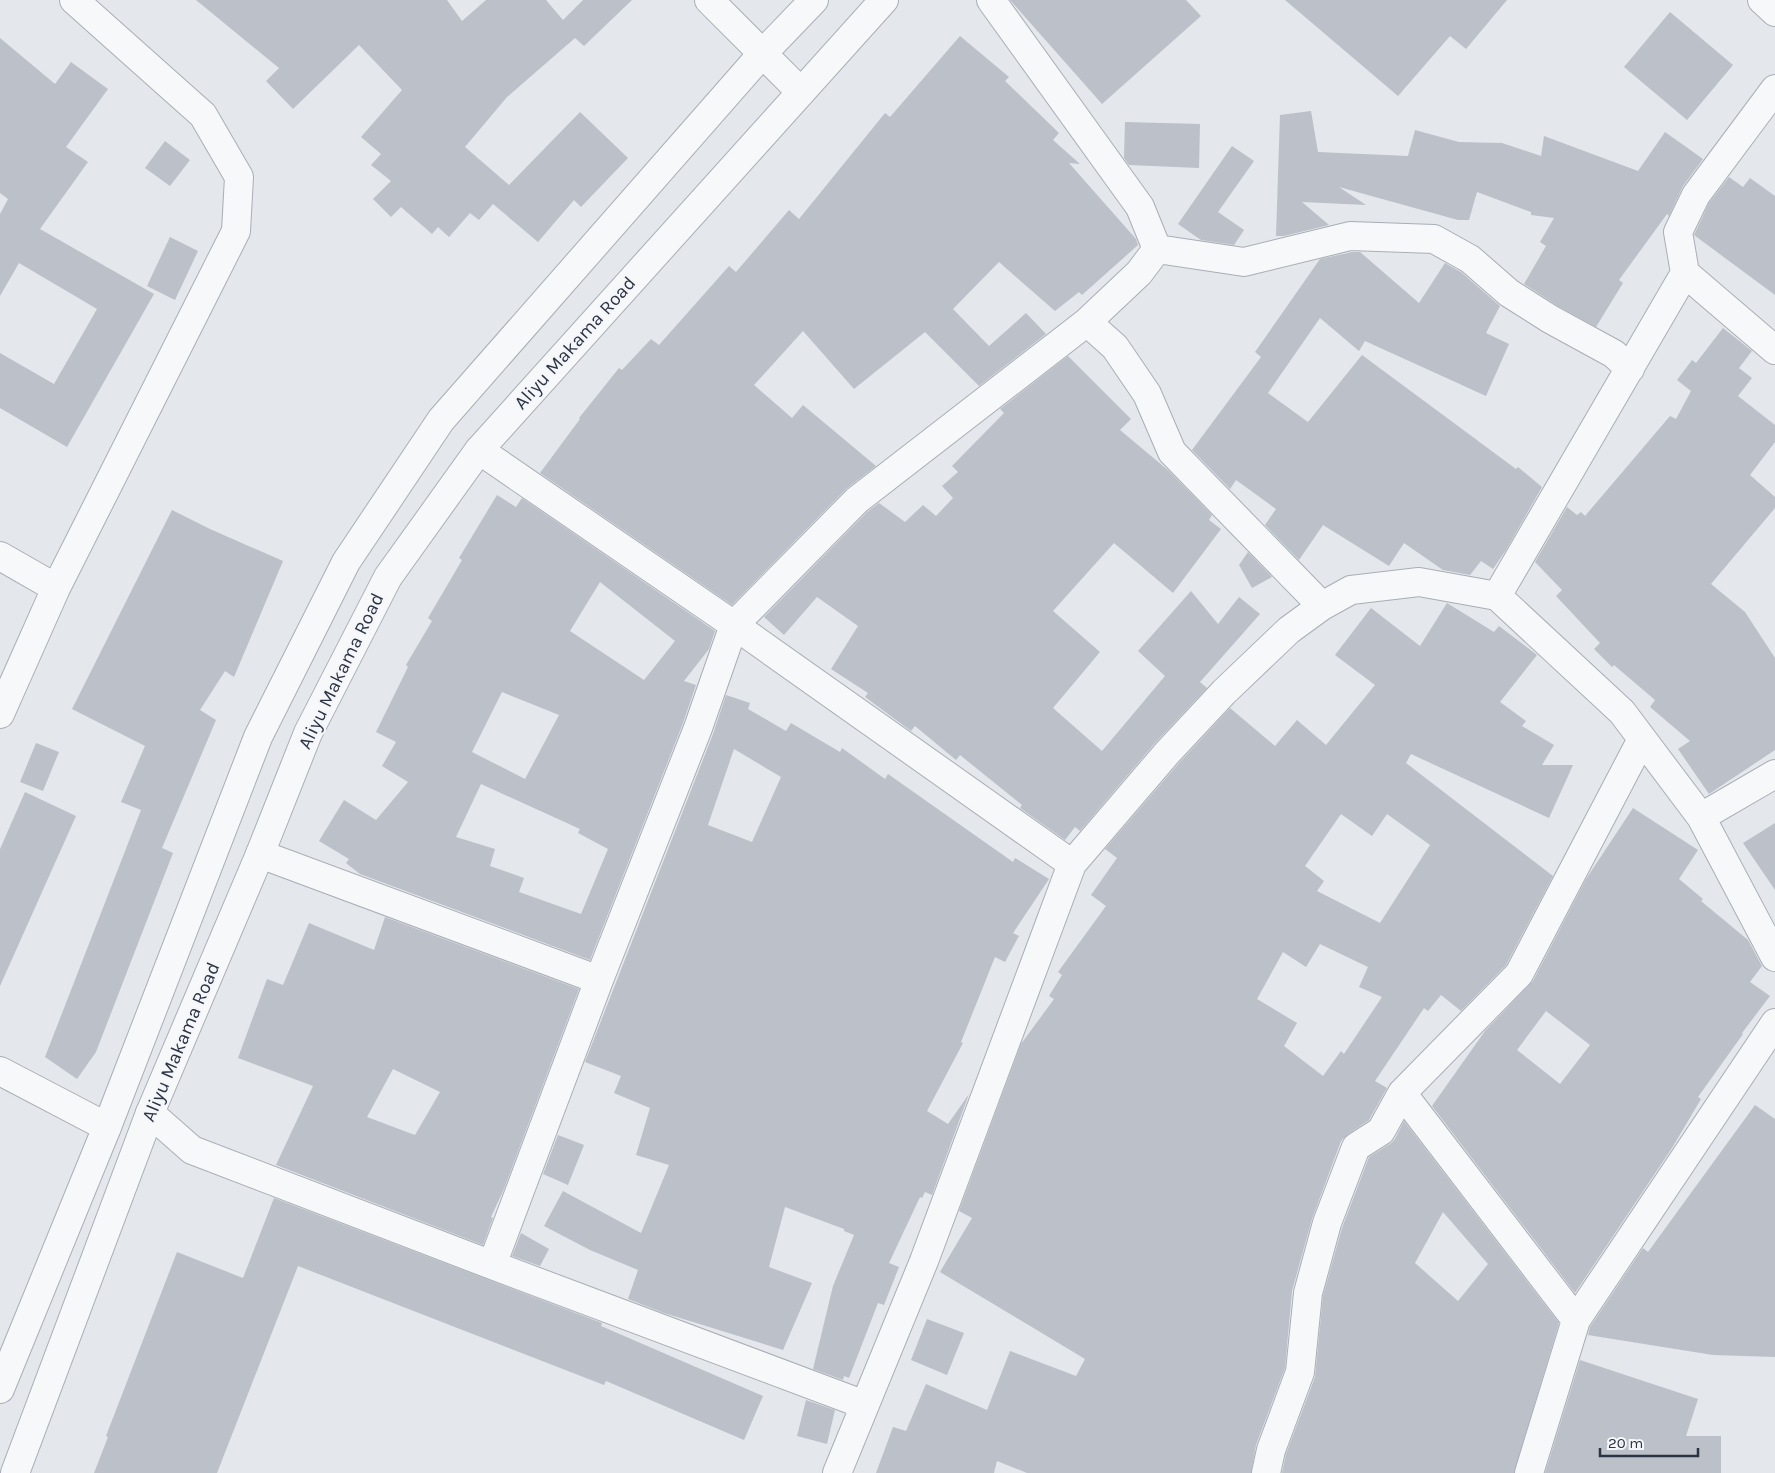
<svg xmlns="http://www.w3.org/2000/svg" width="1775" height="1473" font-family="Karla,sans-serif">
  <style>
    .building { fill: #bbc0c9; fill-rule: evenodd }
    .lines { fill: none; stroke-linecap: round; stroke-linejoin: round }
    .minor-casing { stroke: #a9aeb6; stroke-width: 30 }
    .tertiary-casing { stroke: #a9aeb6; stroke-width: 30 }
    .minor { stroke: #f7f8fa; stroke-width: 28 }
    .tertiary { stroke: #f7f8fa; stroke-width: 28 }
    .labels { text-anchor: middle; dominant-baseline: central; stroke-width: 4.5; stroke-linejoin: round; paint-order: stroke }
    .street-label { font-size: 19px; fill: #2c3444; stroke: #f4f6f9 }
  </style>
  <rect width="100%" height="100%" fill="#e4e7ec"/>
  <path class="building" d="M 196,0 L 447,0 L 462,21 L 486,0 L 546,0 L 563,20 L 583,0 L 632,0 L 584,46 L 575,38 L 507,97 L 465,147 L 509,185 L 580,112 L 628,158 L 581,207 L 574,200 L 538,242 L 493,204 L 479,220 L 470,213 L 449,237 L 438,227 L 432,234 L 401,207 L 391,217 L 373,199 L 391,181 L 371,165 L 381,154 L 361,137 L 402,90 L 359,45 L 293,109 L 266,81 L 279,68 Z
    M 1010,0 L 1186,0 L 1201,16 L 1102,104 Z
    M 1285,0 L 1507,0 L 1466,49 L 1450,36 L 1398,96 Z
    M 1670,12 L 1733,65 L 1687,120 L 1624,67 Z
    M 960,36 L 1009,77 L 1005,81 L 1059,133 L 1053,140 L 1080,164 L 1069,163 L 1136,239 L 1138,245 L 1082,295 L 1079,292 L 1055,311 L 999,262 L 953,309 L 989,346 L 1026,313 L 1046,334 L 979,386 L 925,332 L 854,389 L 803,331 L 754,385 L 792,418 L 803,405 L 876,466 L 846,489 L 732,605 L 540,473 L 580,419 L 579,418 L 619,368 L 622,370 L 651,339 L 659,345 L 729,266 L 736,272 L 789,210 L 799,219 L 885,113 L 890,117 Z
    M 0,38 L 55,84 L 71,62 L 108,89 L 66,147 L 88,162 L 40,229 L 154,294 L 67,447 L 0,408 L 0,353 L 54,384 L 97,309 L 19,263 L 0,296 L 0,214 L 8,199 L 0,193 Z
    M 1311,111 L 1318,152 L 1408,156 L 1415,130 L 1459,142 L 1502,143 L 1541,156 L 1544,136 L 1638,171 L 1665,132 L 1703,159 L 1683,186 L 1669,216 L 1667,214 L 1619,280 L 1623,283 L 1596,327 L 1558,306 L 1524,284 L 1546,246 L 1540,242 L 1554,218 L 1531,215 L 1531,212 L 1477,192 L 1469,220 L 1458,220 L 1339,187 L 1366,205 L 1302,202 L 1329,225 L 1284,236 L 1276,236 L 1280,115 Z
    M 1125,122 L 1200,124 L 1199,168 L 1129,165 L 1124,158 Z
    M 165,141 L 190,160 L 170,186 L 145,168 Z
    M 1232,146 L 1254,161 L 1218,212 L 1244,230 L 1234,245 L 1201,240 L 1178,224 Z
    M 1729,177 L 1743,187 L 1750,178 L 1775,196 L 1775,295 L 1694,235 L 1709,203 Z
    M 170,237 L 198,251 L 175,300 L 147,286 Z
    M 1352,252 L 1360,252 L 1419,303 L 1445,263 L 1461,272 L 1500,306 L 1486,333 L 1509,344 L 1486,396 L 1365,341 L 1359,351 L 1320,318 L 1268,393 L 1308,422 L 1362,355 L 1516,469 L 1518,467 L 1542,487 L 1506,550 L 1493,569 L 1481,561 L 1470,575 L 1443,570 L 1404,543 L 1389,566 L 1323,525 L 1299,560 L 1265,525 L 1276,509 L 1236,480 L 1230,489 L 1192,450 L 1261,357 L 1255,352 L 1320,259 Z
    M 1723,328 L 1752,351 L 1739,368 L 1752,378 L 1738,396 L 1775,425 L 1775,442 L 1750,475 L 1775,497 L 1775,508 L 1711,584 L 1745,612 L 1775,658 L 1775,750 L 1709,794 L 1678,749 L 1690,741 L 1650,707 L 1655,700 L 1614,665 L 1612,667 L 1594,649 L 1600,643 L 1556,596 L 1562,590 L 1535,562 L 1567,507 L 1577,515 L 1581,512 L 1585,516 L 1670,416 L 1676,419 L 1691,391 L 1677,380 L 1692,360 L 1696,363 Z
    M 1068,356 L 1131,419 L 1120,430 L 1169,471 L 1212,515 L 1209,520 L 1221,529 L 1173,593 L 1114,543 L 1053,611 L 1100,652 L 1053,708 L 1102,751 L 1165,676 L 1138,651 L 1191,591 L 1218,624 L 1239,597 L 1260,614 L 1200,682 L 1207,688 L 1155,743 L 1080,831 L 1075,827 L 1065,840 L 1020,808 L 1022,805 L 960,755 L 956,760 L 915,726 L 911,731 L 865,697 L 868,693 L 831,669 L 858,626 L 817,597 L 784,635 L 764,617 L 867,512 L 879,503 L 905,522 L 923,505 L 936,516 L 953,498 L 942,486 L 958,472 L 952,466 L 1004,413 L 1000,409 Z
    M 497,495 L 516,507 L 522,498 L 715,631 L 709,649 L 684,681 L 696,685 L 683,723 L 590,960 L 360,874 L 346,863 L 349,859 L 319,841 L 344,800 L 376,820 L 408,782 L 382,766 L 396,742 L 376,732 L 408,667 L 406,665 L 432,621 L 428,618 L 462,560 L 459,558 ZM 600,582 L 675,641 L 644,680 L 570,631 ZM 502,692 L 559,715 L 525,779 L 472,752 ZM 481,784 L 580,829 L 578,833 L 608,849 L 581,914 L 519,892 L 524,878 L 490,866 L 495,849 L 456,837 Z
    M 172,510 L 210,529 L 283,561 L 234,677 L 225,671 L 200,710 L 216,720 L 162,848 L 173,853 L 96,1052 L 77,1079 L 45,1057 L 141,810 L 121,802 L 145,746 L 72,709 Z
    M 1248,552 L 1272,577 L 1252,588 L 1239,565 Z
    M 1447,603 L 1494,632 L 1499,626 L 1537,655 L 1500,702 L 1526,721 L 1522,726 L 1554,745 L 1542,765 L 1573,765 L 1549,818 L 1411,754 L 1406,763 L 1553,876 L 1506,965 L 1461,1011 L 1441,995 L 1428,1011 L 1424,1008 L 1375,1081 L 1387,1088 L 1369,1120 L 1348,1134 L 1341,1141 L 1312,1219 L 1292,1291 L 1285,1368 L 1256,1445 L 1251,1473 L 1027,1473 L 997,1461 L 994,1473 L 876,1473 L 893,1427 L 906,1431 L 926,1384 L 987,1410 L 1010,1351 L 1076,1376 L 1085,1359 L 940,1272 L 972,1218 L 959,1211 L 1021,1044 L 1054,999 L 1049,996 L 1062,975 L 1058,972 L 1106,906 L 1091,895 L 1117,858 L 1105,849 L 1179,763 L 1230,708 L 1275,746 L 1297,720 L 1326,745 L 1375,685 L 1335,655 L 1371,608 L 1420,646 ZM 1341,814 L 1372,836 L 1387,814 L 1430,845 L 1380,923 L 1317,891 L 1324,881 L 1305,866 ZM 1320,944 L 1368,967 L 1359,987 L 1382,997 L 1344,1054 L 1341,1051 L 1323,1076 L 1284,1046 L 1297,1023 L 1257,999 L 1283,952 L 1306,967 Z
    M 726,695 L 750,703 L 748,709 L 786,731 L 791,723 L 840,752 L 842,748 L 885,779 L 888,774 L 1013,862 L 1015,858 L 1049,879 L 1013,933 L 1019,936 L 1005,962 L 995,957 L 961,1042 L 963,1043 L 927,1111 L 948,1124 L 969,1094 L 932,1195 L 925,1192 L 922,1198 L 920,1197 L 889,1263 L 899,1267 L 884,1305 L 878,1303 L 849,1378 L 844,1376 L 843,1380 L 813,1369 L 833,1286 L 854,1235 L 844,1231 L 844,1229 L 785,1207 L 769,1267 L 812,1283 L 783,1350 L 664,1313 L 628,1299 L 638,1270 L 590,1250 L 544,1226 L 563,1191 L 641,1233 L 669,1165 L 636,1155 L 650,1108 L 614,1093 L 621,1076 L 585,1062 L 713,734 ZM 734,749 L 781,777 L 752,842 L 708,825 Z
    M 36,743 L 59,752 L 43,791 L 20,782 Z
    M 25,792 L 76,816 L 0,986 L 0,849 Z
    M 1633,808 L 1698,850 L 1679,879 L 1703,899 L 1701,901 L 1748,940 L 1762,966 L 1750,982 L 1770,996 L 1742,1033 L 1743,1034 L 1698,1097 L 1701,1099 L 1672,1148 L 1575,1293 L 1432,1106 L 1485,1031 L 1533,981 L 1586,879 ZM 1546,1011 L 1590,1045 L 1560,1084 L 1517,1050 Z
    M 1775,823 L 1775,890 L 1743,843 Z
    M 385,917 L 579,989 L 504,1189 L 491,1217 L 493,1218 L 483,1245 L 276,1165 L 313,1086 L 238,1058 L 267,979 L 283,985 L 309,923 L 374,950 ZM 393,1069 L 440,1092 L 415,1135 L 367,1117 Z
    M 1755,1105 L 1775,1119 L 1775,1357 L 1713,1355 L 1588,1335 L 1590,1327 L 1643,1248 L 1648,1252 Z
    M 1404,1121 L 1559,1323 L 1514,1473 L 1282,1473 L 1286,1454 L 1315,1377 L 1323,1296 L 1342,1228 L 1369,1157 L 1390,1144 L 1395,1139 ZM 1443,1212 L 1488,1264 L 1458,1301 L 1415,1263 Z
    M 558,1135 L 584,1145 L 568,1185 L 543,1174 Z
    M 274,1198 L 602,1323 L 601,1326 L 763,1396 L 744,1440 L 606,1381 L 604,1385 L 298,1266 L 217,1473 L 94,1473 L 108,1437 L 106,1436 L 177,1252 L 243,1278 Z
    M 521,1233 L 549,1249 L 540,1266 L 512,1256 Z
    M 927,1319 L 964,1333 L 947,1375 L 911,1360 Z
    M 1580,1360 L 1698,1399 L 1686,1436 L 1721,1436 L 1721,1473 L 1545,1473 Z
    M 806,1400 L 835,1410 L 827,1444 L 797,1436 Z"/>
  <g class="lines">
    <g class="minor-casing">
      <path id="minor" d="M 709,0 L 801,92
        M 991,0 L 1140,207 L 1157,249
        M 1762,0 L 1775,12
        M 1775,89 L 1696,195 L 1678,232 L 1685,273 L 1775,350
        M 1157,249 L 1244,262 L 1350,236 L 1434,239 L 1470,259 L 1509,293 L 1550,319 L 1614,354 L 1630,369
        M 1087,322 L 1115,347 L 1147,394 L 1172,452 L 1322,606
        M 479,450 L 734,625 L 1072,864
        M 0,556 L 56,588
        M 1497,596 L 1685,273
        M 0,714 L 56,588 L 236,231 L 239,177 L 203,115 L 74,0
        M 1701,817 L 1775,774
        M 260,854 L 599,980
        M 0,1071 L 107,1127
        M 1402,1093 L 1576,1320
        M 150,1113 L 192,1150 L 492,1265 L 865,1405
        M 492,1265 L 599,980 L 698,728 L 734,625 L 857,500 L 1087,322 L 1139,273 L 1157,249
        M 837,1473 L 924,1261 L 1072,864 L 1167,753 L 1224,692 L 1289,630 L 1322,606 L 1351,590 L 1419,582 L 1497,596 L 1622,712 L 1701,817 L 1775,957
        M 1266,1473 L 1271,1450 L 1300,1372 L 1308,1293 L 1327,1223 L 1356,1147 L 1381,1131 L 1402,1093 L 1519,974 L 1642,739
        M 1529,1473 L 1576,1320 L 1775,1023"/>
    </g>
    <g class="tertiary-casing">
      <path id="tertiary" d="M 0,1389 L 107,1127 L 258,737 L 346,562 L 441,420 L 763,53 L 814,0
        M 15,1473 L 150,1113 L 260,854 L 308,733 L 388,577 L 479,450 L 884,0"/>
    </g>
    <use href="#minor" class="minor"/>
    <use href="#tertiary" class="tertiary"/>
  </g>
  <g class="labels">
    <g class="street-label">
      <text transform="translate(575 343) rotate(-48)">Aliyu Makama Road</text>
      <text transform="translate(341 671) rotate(-64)">Aliyu Makama Road</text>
      <text transform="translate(181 1042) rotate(-67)">Aliyu Makama Road</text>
    </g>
  </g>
  <path d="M1600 1448v8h98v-8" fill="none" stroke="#2c3444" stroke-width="2.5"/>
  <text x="1608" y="1448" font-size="15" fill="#2c3444" stroke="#f4f6f9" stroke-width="4" paint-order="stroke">20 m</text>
</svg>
